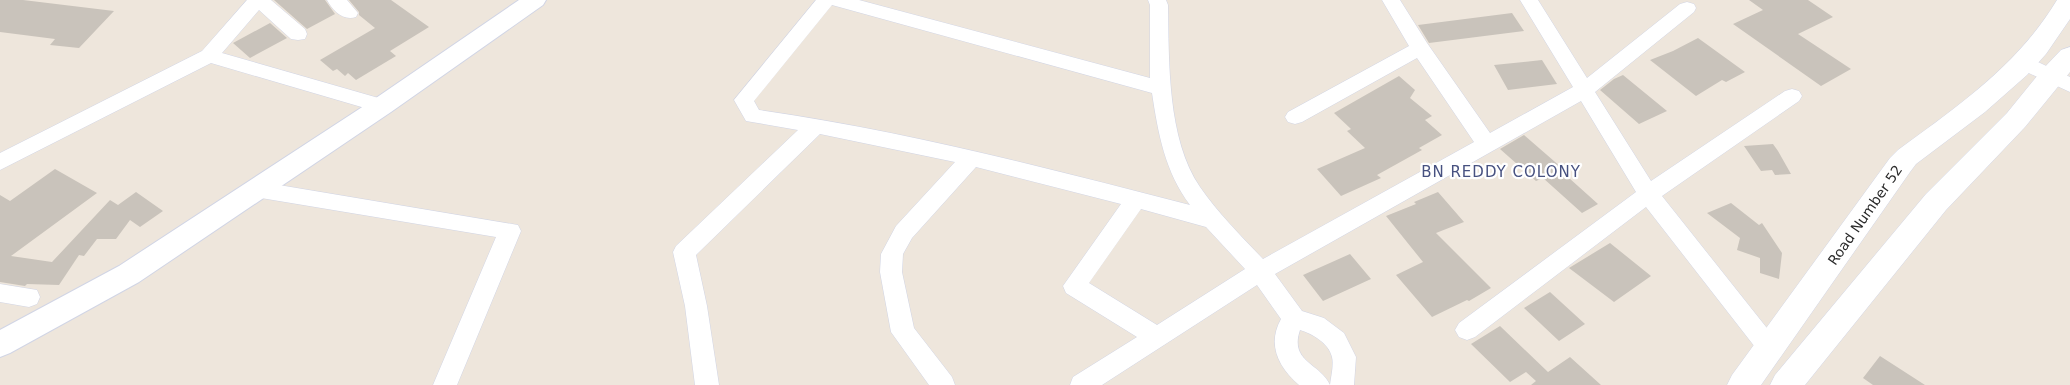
<svg xmlns="http://www.w3.org/2000/svg" width="2070" height="385" font-family="'DejaVu Sans',sans-serif">
  <style>
    .building { fill: #c9c3bb }
    .lines { fill: none; stroke-linecap: round; stroke-linejoin: round }
    .minor-casing { stroke: #d1d5e5; stroke-width: 1 }
    .tertiary-casing { stroke: #d1d5e5; stroke-width: 2 }
    .secondary-casing { stroke: #d1d5e5; stroke-width: 1 }
    .minor { fill: #fff; fill-rule: evenodd }
    .tertiary { fill: #fff; fill-rule: evenodd }
    .secondary { fill: #fff; fill-rule: evenodd }
    .labels { text-anchor: middle; dominant-baseline: central; stroke-width: 4.5; stroke-linejoin: round; paint-order: stroke }
    .street-label { font-size: 14px; fill: #2b2b2b; stroke: #fff }
    .neighbourhood-label { font-size: 15px; letter-spacing: 1px; fill: #475180; stroke: #fff }
  </style>
  <rect width="100%" height="100%" fill="#eee6dc"/>
  <path class="building" d="M 0,0 L 23,0 L 114,11 L 79,48 L 50,45 L 55,39 L 0,32 Z
    M 274,0 L 325,0 L 335,14 L 307,29 Z
    M 349,0 L 391,0 L 429,27 L 390,51 L 396,56 L 356,80 L 348,73 L 345,76 L 337,69 L 333,71 L 320,60 L 375,28 L 359,15 L 359,12 Z
    M 1749,0 L 1808,0 L 1833,17 L 1798,34 L 1851,69 L 1821,86 L 1733,24 L 1763,10 Z
    M 1512,13 L 1524,31 L 1429,43 L 1418,25 Z
    M 270,23 L 287,38 L 250,58 L 233,43 Z
    M 1698,38 L 1745,72 L 1726,82 L 1722,80 L 1696,96 L 1650,60 L 1673,51 Z
    M 1542,60 L 1557,84 L 1508,90 L 1494,65 Z
    M 1623,75 L 1667,111 L 1639,124 L 1600,90 L 1614,79 Z
    M 1399,76 L 1415,90 L 1410,98 L 1432,116 L 1425,120 L 1442,135 L 1419,148 L 1422,150 L 1377,175 L 1381,178 L 1341,196 L 1317,169 L 1365,148 L 1347,131 L 1351,129 L 1334,113 Z
    M 1524,135 L 1562,168 L 1559,169 L 1598,204 L 1582,213 L 1543,178 L 1536,181 L 1500,149 Z
    M 1773,144 L 1778,151 L 1791,174 L 1775,175 L 1772,170 L 1761,171 L 1744,146 Z
    M 55,169 L 97,193 L 11,256 L 52,262 L 110,200 L 118,205 L 136,192 L 163,211 L 140,227 L 130,220 L 116,239 L 97,239 L 84,256 L 79,255 L 59,285 L 27,284 L 25,286 L 0,282 L 0,195 L 10,201 Z
    M 1438,192 L 1464,222 L 1436,233 L 1491,288 L 1469,301 L 1467,300 L 1432,317 L 1396,275 L 1423,262 L 1386,216 L 1416,204 L 1414,202 Z
    M 1731,203 L 1759,225 L 1762,223 L 1782,253 L 1779,279 L 1760,273 L 1760,258 L 1737,250 L 1740,238 L 1707,213 Z
    M 1610,243 L 1651,276 L 1614,302 L 1569,268 Z
    M 1350,254 L 1371,279 L 1323,301 L 1303,275 Z
    M 1550,292 L 1585,324 L 1559,341 L 1524,308 Z
    M 1500,326 L 1548,372 L 1570,357 L 1601,385 L 1531,385 L 1536,381 L 1526,372 L 1510,382 L 1471,344 Z
    M 1880,356 L 1925,385 L 1873,385 L 1863,378 Z"/>
  <g class="lines">
    <g class="minor-casing">
      <path id="minor" d="M 247,0 L 271,0 L 305,29 L 307,34 L 305,39 L 298,40 L 291,39 L 259,10 L 222,53 L 389,101 L 392,106 L 389,111 L 382,113 L 211,63 L 0,170 L 0,153 L 202,51 Z
        M 327,0 L 347,0 L 358,13 L 356,17 C 343,21 333,11 327,0 Z
        M 816,0 L 859,0 L 1150,78 L 1150,5 L 1148,0 L 1166,0 L 1168,5 C 1169,61 1167,139 1200,187 C 1218,213 1241,236 1263,259 L 1474,142 L 1417,58 L 1302,122 L 1295,124 L 1288,122 L 1285,117 L 1288,112 L 1409,46 L 1382,0 L 1400,0 L 1427,43 L 1490,133 L 1573,87 L 1520,0 L 1538,0 L 1587,78 L 1680,4 L 1687,2 L 1694,4 L 1696,8 L 1694,12 L 1595,92 L 1651,181 L 1785,91 L 1792,89 L 1799,91 L 1802,96 L 1799,101 L 1662,196 L 1778,342 L 1782,349 L 1778,356 L 1770,359 L 1762,356 L 1646,207 L 1475,337 L 1467,340 L 1459,337 L 1455,330 L 1459,323 L 1636,192 L 1581,101 L 1275,274 L 1302,311 L 1324,318 L 1344,333 L 1356,357 L 1354,385 L 1299,385 C 1278,367 1267,344 1281,319 L 1257,285 L 1102,385 L 1070,385 L 1073,377 L 1137,337 L 1066,293 L 1063,286 L 1121,204 L 976,167 L 912,238 L 903,254 L 902,272 L 914,328 L 952,377 L 955,385 L 929,385 L 891,332 L 880,272 L 881,254 L 896,226 L 955,162 L 820,134 L 696,255 L 707,306 L 719,385 L 695,385 L 685,306 L 673,252 L 676,246 L 798,130 L 746,121 L 734,100 ZM 832,5 L 1152,93 C 1158,133 1165,172 1190,205 C 1046,168 906,131 759,110 L 754,101 ZM 1141,209 L 1206,227 L 1245,269 L 1157,325 L 1089,283 ZM 1300,330 C 1311,333 1329,343 1332,357 C 1334,365 1331,376 1330,385 C 1320,363 1289,362 1300,330 Z
        M 2025,56 L 2070,77 L 2070,92 L 2018,68 L 2015,63 L 2018,58 Z
        M 255,181 L 518,225 L 521,231 L 457,385 L 433,385 L 496,237 L 255,197 L 248,195 L 244,189 L 248,183 Z
        M 0,284 L 37,290 L 40,297 L 37,304 L 29,307 L 0,302 Z"/>
    </g>
    <g class="tertiary-casing">
      <path id="tertiary" d="M 519,0 L 546,0 L 543,5 L 391,112 L 139,282 L 10,353 L 0,357 L 0,330 L 119,266 L 373,100 Z"/>
    </g>
    <g class="secondary-casing">
      <path id="secondary" d="M 2057,0 L 2070,0 L 2070,19 L 2046,54 L 2027,75 L 1985,112 L 1916,164 L 1910,172 L 1761,385 L 1727,385 L 1732,375 L 1890,158 L 1898,150 C 1958,106 2018,65 2057,0 Z
        M 2070,47 L 2070,72 L 2025,127 L 1946,210 L 1805,385 L 1770,385 L 1775,375 L 1926,194 L 2007,113 L 2042,70 L 2061,50 Z"/>
    </g>
    <use href="#minor" class="minor"/>
    <use href="#tertiary" class="tertiary"/>
    <use href="#secondary" class="secondary"/>
  </g>
  <g class="labels">
    <g class="street-label">
      <text transform="translate(1865 215) rotate(-55)">Road Number 52</text>
    </g>
    <g class="neighbourhood-label">
      <text x="1501" y="172">BN REDDY COLONY</text>
    </g>
  </g>
</svg>
